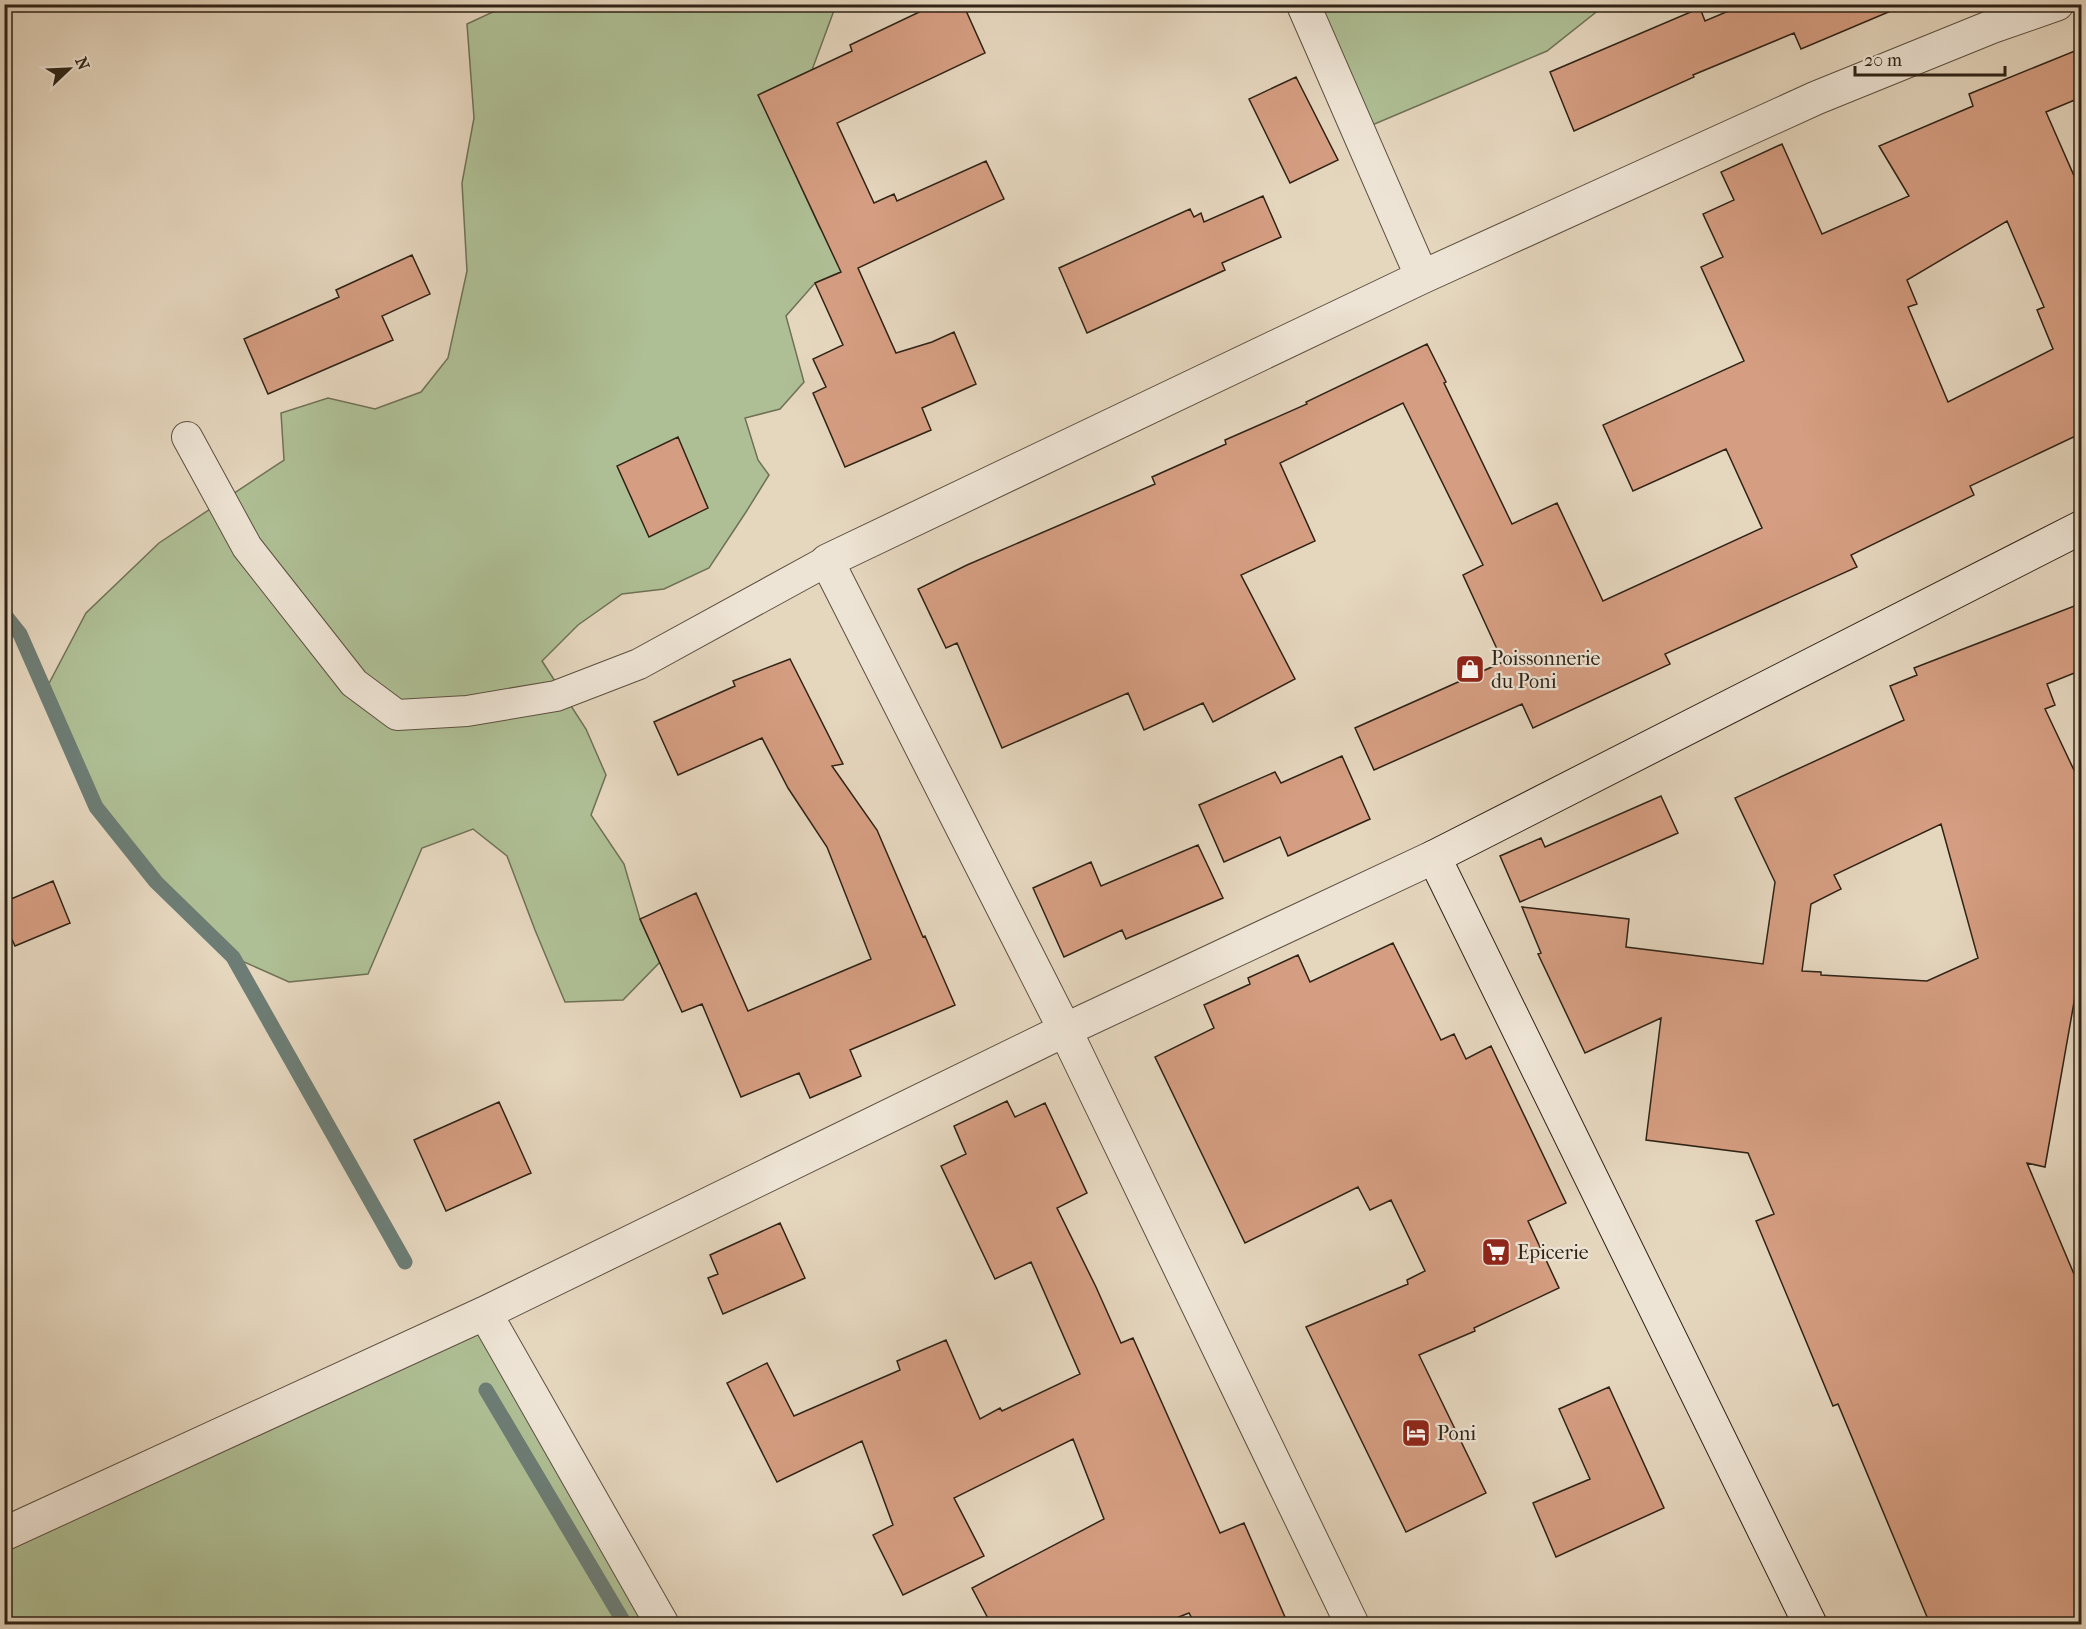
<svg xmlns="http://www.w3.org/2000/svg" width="2086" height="1629" font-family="'IM FELL French Canon',serif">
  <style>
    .green { fill: #afbf95; stroke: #6f7156; stroke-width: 1.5 }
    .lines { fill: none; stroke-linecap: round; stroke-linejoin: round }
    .stream { stroke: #6d7d75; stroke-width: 15 }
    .building { fill: #d59d81; stroke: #2f2316; stroke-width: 1.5; fill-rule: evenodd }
    .service-casing { stroke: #5c5040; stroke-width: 32 }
    .minor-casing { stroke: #5c5040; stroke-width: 35 }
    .secondary-casing { stroke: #2f2316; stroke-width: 35 }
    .service { stroke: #eee4d5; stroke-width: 30 }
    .minor { stroke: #eee4d5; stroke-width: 33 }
    .secondary { stroke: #eee4d5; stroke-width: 33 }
    .labels { text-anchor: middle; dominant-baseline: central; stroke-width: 4.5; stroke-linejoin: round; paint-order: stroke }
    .poi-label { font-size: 20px; fill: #2f2316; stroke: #eee4d5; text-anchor: start }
  </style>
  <rect width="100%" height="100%" fill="#e5d6be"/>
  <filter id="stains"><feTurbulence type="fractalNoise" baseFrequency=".00333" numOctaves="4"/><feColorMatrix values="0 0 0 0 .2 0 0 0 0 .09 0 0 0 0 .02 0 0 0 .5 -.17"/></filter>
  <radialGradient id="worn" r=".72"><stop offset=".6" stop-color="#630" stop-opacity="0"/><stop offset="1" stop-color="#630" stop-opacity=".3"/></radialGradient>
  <path class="green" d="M 510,4 L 836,5 L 812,70 L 759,95 L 820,228 L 857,265 L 815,283 L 786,316 L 804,382 L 780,409 L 745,418 L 758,460 L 769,475 L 746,512 L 709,568 L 664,589 L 622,594 L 578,625 L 542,661 L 586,729 L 606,775 L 591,815 L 624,864 L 640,919 L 660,962 L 623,1000 L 565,1002 L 535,930 L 507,856 L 473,829 L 422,848 L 368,974 L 289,982 L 233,957 L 156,882 L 96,807 L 45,691 L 86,613 L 159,543 L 284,460 L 281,413 L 328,398 L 375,409 L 421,392 L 448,358 L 467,271 L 462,183 L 474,118 L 467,24 Z
    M 1303,5 L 1605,5 L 1547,51 L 1358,131 Z
    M 485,1313 L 662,1624 L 5,1624 L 4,1534 Z"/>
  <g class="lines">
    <path class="stream" d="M 4,614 L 20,634 L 96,807 L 156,882 L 233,957 L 405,1262
      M 486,1390 L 625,1624"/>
  </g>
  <path class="building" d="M 936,4 L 963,4 L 985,53 L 837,123 L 874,203 L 894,194 L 897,201 L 986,161 L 1004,199 L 858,268 L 896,353 L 932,342 L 954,332 L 976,384 L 922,408 L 931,430 L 845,467 L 813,393 L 826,387 L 813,359 L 843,345 L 815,283 L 841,272 L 758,95 L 852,51 L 850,45 Z
    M 1745,4 L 1905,5 L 1801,49 L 1794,33 L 1693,75 L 1694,77 L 1574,131 L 1550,72 L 1700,8 L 1705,21 Z
    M 2082,48 L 2082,97 L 2046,112 L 2082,194 L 2082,433 L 1970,486 L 1974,495 L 1851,555 L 1857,567 L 1665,654 L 1670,664 L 1533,728 L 1522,704 L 1374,770 L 1355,728 L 1503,662 L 1463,575 L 1483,565 L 1403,403 L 1280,463 L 1315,541 L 1241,575 L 1295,679 L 1213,722 L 1203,703 L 1144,730 L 1128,693 L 1002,748 L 957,643 L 946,648 L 918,589 L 967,565 L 1155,484 L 1152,477 L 1226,444 L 1225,440 L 1307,404 L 1306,402 L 1427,344 L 1446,382 L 1444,383 L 1512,524 L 1557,503 L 1603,601 L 1762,528 L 1726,449 L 1633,491 L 1603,425 L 1744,361 L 1701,267 L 1723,257 L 1703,214 L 1734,200 L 1721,172 L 1782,144 L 1822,234 L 1909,196 L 1879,146 L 1973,106 L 1969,94 ZM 2007,221 L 2044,307 L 2037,310 L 2053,349 L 1948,402 L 1908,307 L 1917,304 L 1907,280 Z
    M 1296,77 L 1338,160 L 1290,183 L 1249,99 Z
    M 1263,196 L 1281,237 L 1222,263 L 1225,270 L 1087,333 L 1059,268 L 1190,209 L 1194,217 L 1201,213 L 1204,222 Z
    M 412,255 L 430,294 L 382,316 L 393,340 L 268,394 L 244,339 L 339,297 L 336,290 Z
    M 678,437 L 708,508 L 649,537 L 617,466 Z
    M 2082,603 L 2082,670 L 2047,684 L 2055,705 L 2045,709 L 2082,787 L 2082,957 L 2045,1167 L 2027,1163 L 2082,1293 L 2082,1624 L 1930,1624 L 1838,1404 L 1833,1406 L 1756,1221 L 1774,1214 L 1748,1153 L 1646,1140 L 1661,1018 L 1585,1053 L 1538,954 L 1541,953 L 1522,907 L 1629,919 L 1626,947 L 1763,964 L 1775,882 L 1735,798 L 1904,720 L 1890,686 L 1917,675 L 1914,668 ZM 1941,824 L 1978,958 L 1927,981 L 1821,975 L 1821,972 L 1802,971 L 1811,904 L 1841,889 L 1834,875 Z
    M 790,659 L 843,764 L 832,766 L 877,830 L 923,937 L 925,936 L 955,1005 L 850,1050 L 861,1076 L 810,1098 L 799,1073 L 741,1097 L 702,1004 L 682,1012 L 640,919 L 696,893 L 748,1011 L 871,959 L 827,847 L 788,788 L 762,738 L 678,775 L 654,722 L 735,686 L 733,681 Z
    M 1342,756 L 1370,819 L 1288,856 L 1280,837 L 1224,862 L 1199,805 L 1275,772 L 1281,783 Z
    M 1661,796 L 1678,833 L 1520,902 L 1500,856 L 1541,838 L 1545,847 Z
    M 1198,845 L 1223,898 L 1126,939 L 1122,930 L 1064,957 L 1033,888 L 1091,862 L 1101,886 Z
    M 53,881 L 70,923 L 15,946 L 4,922 L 4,902 Z
    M 1393,943 L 1441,1040 L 1454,1034 L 1466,1059 L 1491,1046 L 1566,1203 L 1528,1221 L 1559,1288 L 1474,1328 L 1475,1331 L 1419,1355 L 1486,1493 L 1406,1532 L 1306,1327 L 1408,1284 L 1407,1280 L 1425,1271 L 1391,1200 L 1370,1210 L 1358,1187 L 1245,1243 L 1155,1057 L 1214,1028 L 1204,1005 L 1250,984 L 1248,978 L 1298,955 L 1310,982 Z
    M 1007,1101 L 1015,1117 L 1045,1103 L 1087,1193 L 1057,1208 L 1096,1287 L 1121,1343 L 1133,1338 L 1220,1533 L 1244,1523 L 1288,1624 L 1195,1624 L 1189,1613 L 1161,1624 L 991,1624 L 972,1588 L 1104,1519 L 1073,1439 L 954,1498 L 984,1556 L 903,1595 L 873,1535 L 893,1525 L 862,1441 L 777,1482 L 727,1383 L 767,1363 L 794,1416 L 900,1370 L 897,1361 L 946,1340 L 980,1419 L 1000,1408 L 1002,1411 L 1080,1374 L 1031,1262 L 995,1279 L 941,1166 L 966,1154 L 954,1126 Z
    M 499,1102 L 531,1173 L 446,1211 L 414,1140 Z
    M 780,1223 L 805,1278 L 723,1314 L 708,1278 L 718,1274 L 710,1255 Z
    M 1609,1387 L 1664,1508 L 1556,1557 L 1533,1503 L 1590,1479 L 1559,1409 Z"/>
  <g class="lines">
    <g class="service-casing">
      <path id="service" d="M 187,437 L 247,547 L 354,683 L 397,715 L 467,711 L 556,696 L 639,664 L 827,561"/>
    </g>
    <g class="minor-casing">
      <path id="minor" d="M 1303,4 L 1422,277
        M 485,1313 L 662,1624
        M 4,1534 L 485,1313 L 1065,1030 L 1434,857
        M 1352,1624 L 1065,1030 L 827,561 L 1422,277 L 1816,98 L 1991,27 L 2057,4"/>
    </g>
    <g class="secondary-casing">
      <path id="secondary" d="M 1810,1624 L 1434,857 L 2082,527"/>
    </g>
    <use href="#service" class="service"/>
    <use href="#minor" class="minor"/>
    <use href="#secondary" class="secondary"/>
  </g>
  <defs>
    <g id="shop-square" transform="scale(1.5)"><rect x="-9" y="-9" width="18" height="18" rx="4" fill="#8f2418" stroke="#eee4d5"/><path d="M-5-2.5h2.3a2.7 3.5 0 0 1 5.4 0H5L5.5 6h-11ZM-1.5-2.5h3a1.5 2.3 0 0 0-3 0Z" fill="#fff"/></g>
    <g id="supermarket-square" transform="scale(1.5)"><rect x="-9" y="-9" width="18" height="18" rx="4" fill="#8f2418" stroke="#eee4d5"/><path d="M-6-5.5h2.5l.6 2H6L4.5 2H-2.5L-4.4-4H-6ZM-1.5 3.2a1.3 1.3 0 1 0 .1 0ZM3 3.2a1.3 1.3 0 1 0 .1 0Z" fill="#fff"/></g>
    <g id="hotel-square" transform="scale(1.5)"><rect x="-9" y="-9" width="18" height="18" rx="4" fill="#8f2418" stroke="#eee4d5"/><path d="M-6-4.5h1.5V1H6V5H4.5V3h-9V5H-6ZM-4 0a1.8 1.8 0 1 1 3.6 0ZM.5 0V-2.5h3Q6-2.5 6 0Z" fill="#fff"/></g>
  </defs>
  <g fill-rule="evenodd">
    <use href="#shop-square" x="1470" y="669"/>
    <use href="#supermarket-square" x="1496" y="1252"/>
    <use href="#hotel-square" x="1416" y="1433"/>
  </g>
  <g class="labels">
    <g class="poi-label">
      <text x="1491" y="658">Poissonnerie<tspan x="1491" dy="23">du Poni</tspan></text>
      <text x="1517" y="1252">Epicerie</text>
      <text x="1437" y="1433">Poni</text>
    </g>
  </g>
  <rect width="2086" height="1629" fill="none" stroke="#e5d6be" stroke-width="24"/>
  <rect x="6" y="6" width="2074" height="1617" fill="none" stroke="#2f2316" stroke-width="3"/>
  <rect x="12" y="12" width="2062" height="1605" fill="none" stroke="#2f2316" stroke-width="1.5"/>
  <g transform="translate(69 69) rotate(67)" stroke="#eee4d5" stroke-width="4.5" paint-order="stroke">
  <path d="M0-4.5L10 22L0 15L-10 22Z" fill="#2f2316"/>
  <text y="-9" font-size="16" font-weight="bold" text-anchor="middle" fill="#2f2316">N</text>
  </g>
  <path d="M1855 66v9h150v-9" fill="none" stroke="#2f2316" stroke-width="3"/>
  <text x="1864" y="66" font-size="18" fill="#2f2316" stroke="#eee4d5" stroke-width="4.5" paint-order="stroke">20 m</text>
  <rect width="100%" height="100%" filter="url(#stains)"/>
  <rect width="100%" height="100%" fill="url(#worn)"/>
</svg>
